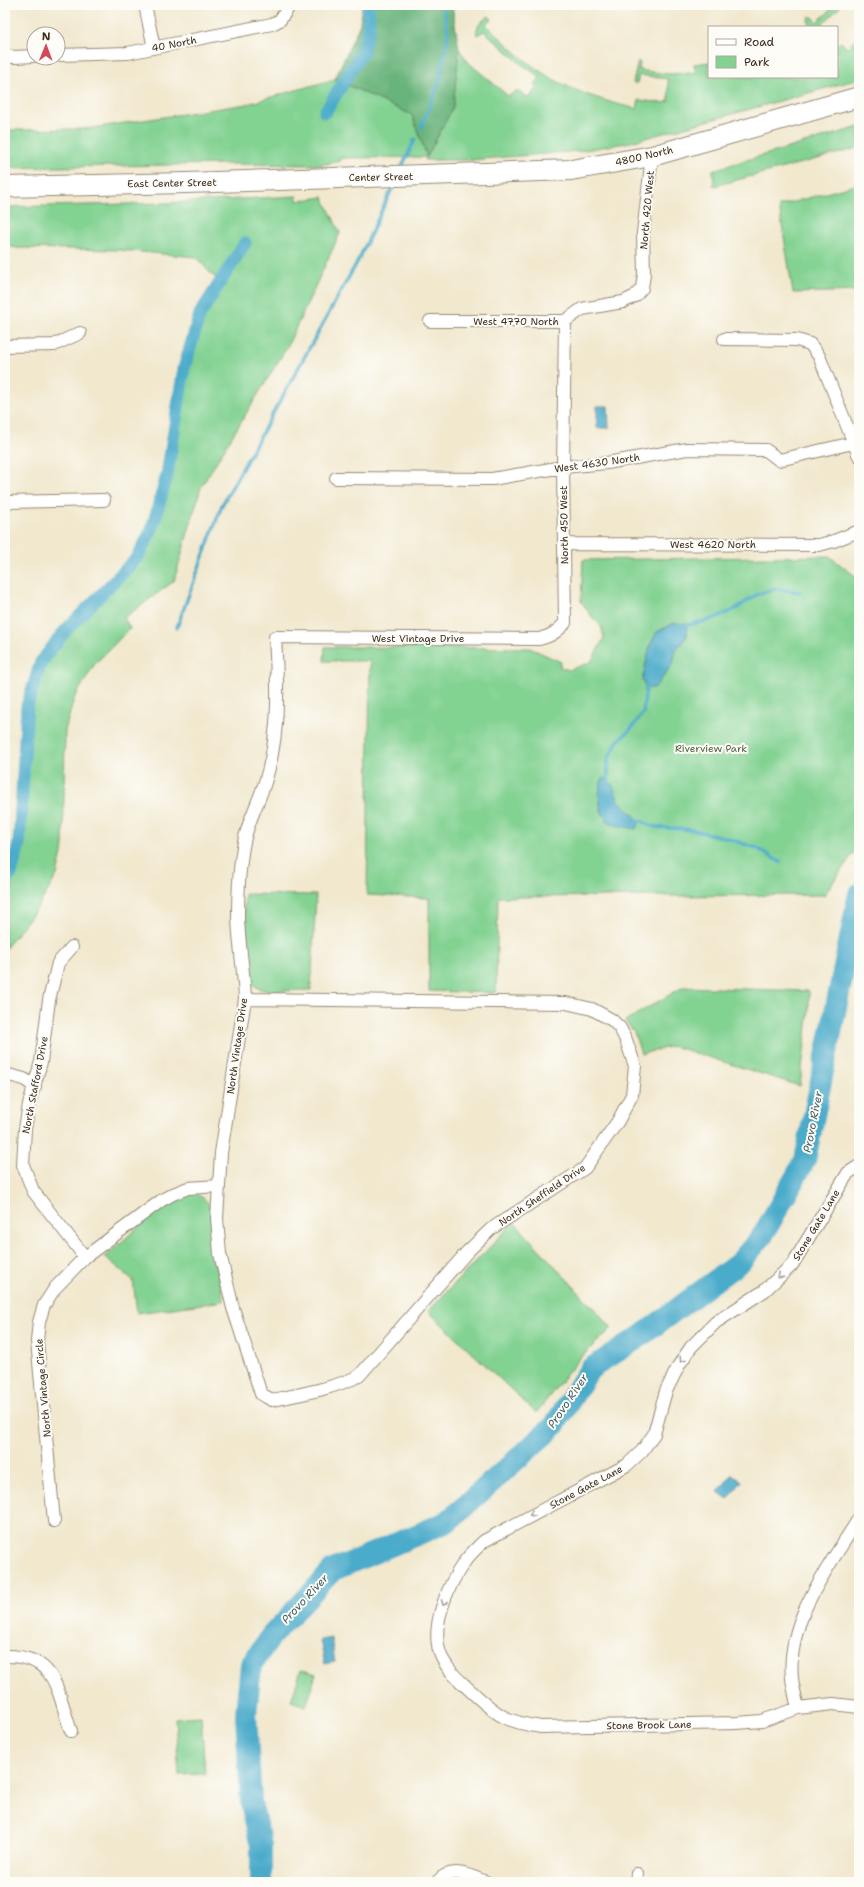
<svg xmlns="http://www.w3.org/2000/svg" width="864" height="1887" font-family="'Shantell Sans',sans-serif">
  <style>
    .green { fill: #82d292; stroke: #5e7e58 }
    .forest { fill: #69b47c; stroke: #526f4d }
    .water { fill: #4cabcb; stroke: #446a74 }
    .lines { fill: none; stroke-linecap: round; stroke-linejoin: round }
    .stream { stroke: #4cabcb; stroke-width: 3.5 }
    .canal { stroke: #4cabcb; stroke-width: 13 }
    .river { stroke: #4cabcb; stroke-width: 22 }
    .minor-casing { stroke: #968976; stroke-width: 14 }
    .primary-casing { stroke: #968976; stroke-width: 22 }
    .minor { stroke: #fff; stroke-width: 12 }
    .primary { stroke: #fff; stroke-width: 20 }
    .oneway { stroke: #a79f9a }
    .labels { text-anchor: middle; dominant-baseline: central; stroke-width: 4; stroke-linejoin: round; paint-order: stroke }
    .street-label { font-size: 10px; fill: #3b2a1e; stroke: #fdfcf7 }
    .park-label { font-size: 10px; fill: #505c41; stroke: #fdfcf7 }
    .water-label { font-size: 11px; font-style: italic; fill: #425e63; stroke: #fdfcf7 }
  </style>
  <rect width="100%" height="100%" fill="#fdfcf7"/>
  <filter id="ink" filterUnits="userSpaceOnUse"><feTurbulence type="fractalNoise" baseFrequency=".025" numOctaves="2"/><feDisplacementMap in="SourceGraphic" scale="8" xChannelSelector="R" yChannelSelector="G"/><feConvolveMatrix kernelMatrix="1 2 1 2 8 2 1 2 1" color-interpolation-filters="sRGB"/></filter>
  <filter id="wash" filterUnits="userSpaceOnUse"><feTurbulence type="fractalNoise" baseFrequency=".012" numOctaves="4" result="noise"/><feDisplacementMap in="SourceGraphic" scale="16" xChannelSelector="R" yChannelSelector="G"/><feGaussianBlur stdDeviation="0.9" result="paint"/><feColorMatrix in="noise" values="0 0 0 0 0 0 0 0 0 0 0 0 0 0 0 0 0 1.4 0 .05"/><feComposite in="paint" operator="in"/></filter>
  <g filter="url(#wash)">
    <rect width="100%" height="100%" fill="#f1e8ce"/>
    <path class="green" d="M 836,5 L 842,5 L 819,27 L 813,27 L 808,21 L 809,17 L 813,17 L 817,22 Z
      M 489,16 L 492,19 L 486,24 C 500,38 514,52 530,64 C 561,88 599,100 637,109 L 639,100 L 663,103 L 669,101 L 668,79 L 639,75 L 637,83 L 633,83 L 638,61 L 640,63 L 639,70 L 667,74 L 696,73 L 694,64 L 709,62 L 709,77 L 837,77 L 837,45 L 841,42 L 847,48 L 859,36 L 859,79 L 631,142 L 579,151 L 471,160 L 425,160 L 426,157 L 341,158 L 339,161 L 321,165 L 224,164 L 5,168 L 5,130 L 86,129 L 247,104 L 335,79 L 412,115 L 427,157 L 453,107 L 459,49 L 469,63 L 508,96 L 516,91 L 530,98 L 536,88 L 535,85 L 540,77 L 520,63 L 484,31 L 477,35 C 475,26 482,21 489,16 Z
      M 859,127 L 859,148 L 714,186 L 713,170 Z
      M 859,184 L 859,291 L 793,293 L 779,206 Z
      M 297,196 L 297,201 L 323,197 L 340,233 L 287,347 L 201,487 L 174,581 L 124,618 L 130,628 L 94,665 L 74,699 L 65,730 L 63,849 L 57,875 L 38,907 L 5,949 L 5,885 L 19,858 L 30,708 L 43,667 L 58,644 L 141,558 L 158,516 L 177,434 L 186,368 L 205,317 L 225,282 L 213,276 L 196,257 L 120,250 L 18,248 L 5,246 L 5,207 L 168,203 Z
      M 829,556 L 859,579 L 859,845 L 824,895 L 498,897 L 496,993 L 429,991 L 429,898 L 367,895 L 370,661 L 324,661 L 325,647 L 530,648 L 561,662 L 560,667 L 569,670 L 591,662 L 604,638 L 601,626 L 591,616 L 581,601 L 583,560 Z
      M 245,894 L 316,895 L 311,990 C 300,990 266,993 258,988 C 253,986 251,980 249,976 L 244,910 Z
      M 683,987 L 809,991 L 809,1009 L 800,1086 L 673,1046 L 641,1054 L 634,1032 L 625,1021 Z
      M 192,1193 C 201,1196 206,1198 210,1207 L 218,1269 L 224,1301 L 137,1313 L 133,1280 L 105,1257 L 166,1202 L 184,1195 Z
      M 514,1222 L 612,1328 L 579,1359 L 536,1413 L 428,1311 Z
      M 301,1670 L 316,1674 L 306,1706 L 291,1701 Z
      M 201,1716 L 205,1774 L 179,1775 L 175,1718 Z"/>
    <path class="forest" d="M 362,5 L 452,5 L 459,49 L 453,107 L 427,157 L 412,115 L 335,79 L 360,24 Z"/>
    <path class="water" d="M 597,406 L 608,406 L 609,428 L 597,428 Z
      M 674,623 L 687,624 L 687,636 L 676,650 L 673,663 L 655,688 L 646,688 L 642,680 L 650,645 L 657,632 Z
      M 603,777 L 612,784 L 619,801 L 640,821 L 636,829 C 628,827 618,827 611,823 C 597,815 597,789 603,777 Z
      M 732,1474 L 742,1481 L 728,1499 L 718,1492 Z
      M 331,1638 L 335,1662 L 325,1664 L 320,1640 Z"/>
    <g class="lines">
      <path class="stream" d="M 421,128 L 439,83 L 448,34 L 443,5
        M 401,169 L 415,139
        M 177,627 L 222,505 L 360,257 L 395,182
        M 683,628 L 684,626 L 710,620 L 734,610 L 756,595 L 774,589 L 800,592
        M 608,785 L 608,759 L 617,742 L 630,730 L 643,713 L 646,688 L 648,684
        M 636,819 L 655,827 L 693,830 L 723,837 L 757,848 L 780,862"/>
      <path class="canal" d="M 325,112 L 362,53 L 369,28 L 368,5
        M 5,880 L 11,874 L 19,844 L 27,706 L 41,662 L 65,631 L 137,558 L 152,529 L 167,475 L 184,368 L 200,314 L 245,243"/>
      <path class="river" d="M 261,1882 L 261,1845 L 251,1803 L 246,1714 L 251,1665 L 271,1636 L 333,1570 L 447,1522 L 554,1426 L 590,1369 L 641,1336 L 740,1262 L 763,1235 L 805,1160 L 859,894"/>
    </g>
  </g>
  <g filter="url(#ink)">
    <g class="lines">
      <g class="minor-casing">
        <path id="minor" d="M 145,5 L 154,48
          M 58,55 L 128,53 L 272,24 L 280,20 L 290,5
          M 5,56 L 14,57 L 34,56
          M 430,321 L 565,321 L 582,309 L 623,302 L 635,296 L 642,288 L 644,274 L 643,233 L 652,156
          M 724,339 L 797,340 L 810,344 L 819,356 L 859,456
          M 5,346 L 54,345 L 80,333
          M 336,478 L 492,479 L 563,467 L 607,463 L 687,449 L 766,450 L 779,460 L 853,443
          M 5,502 L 104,500
          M 565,544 L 819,545 L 834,541 L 859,531
          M 72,947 L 58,963 L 49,1000 L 41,1062 L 29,1104 L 25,1129 L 23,1165 L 33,1191 L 85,1257
          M 245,999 L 566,1003 L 592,1009 L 612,1020 L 620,1028 L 626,1040 L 635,1066 L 632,1095 L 618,1121 L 585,1168 L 491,1229 L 467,1252 L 359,1376 C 331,1389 302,1394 272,1400 L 261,1394 L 233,1308 L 220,1254 L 217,1218 L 221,1153 L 245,999 C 244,972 239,945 238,918 C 238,893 239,866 244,842 C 248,820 260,800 266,779 C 280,732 278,685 275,637 L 539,639 C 551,636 557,632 565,623 L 563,467 L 565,321
          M 5,1074 L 24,1079 L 35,1087
          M 859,1166 L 848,1173 L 792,1265 L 764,1291 L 716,1322 L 691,1347 L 679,1365 L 666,1391 L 654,1434 L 642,1451 L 627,1465 L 484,1541 C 478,1547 470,1554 465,1561 C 448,1585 428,1629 442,1658 C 449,1672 461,1682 472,1692 C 498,1716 506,1722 541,1727 L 737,1723 L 762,1721 L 798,1708 L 833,1704 L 859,1707
          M 54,1521 L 37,1341 L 39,1322 L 44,1305 L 55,1288 L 85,1257 L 162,1200 L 173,1194 L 188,1188 L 218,1186
          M 5,1656 C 58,1655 57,1693 71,1731
          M 798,1708 C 796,1699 793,1688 792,1678 C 786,1619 830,1566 859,1518
          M 437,1882 C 451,1866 469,1875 486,1882
          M 636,1882 L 637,1874"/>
      </g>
      <g class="primary-casing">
        <path id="primary" d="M 5,187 L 186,183 L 571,170 L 652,156 L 859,97"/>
      </g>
      <use href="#minor" class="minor"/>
      <use href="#primary" class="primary"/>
    </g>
    <defs><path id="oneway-chevron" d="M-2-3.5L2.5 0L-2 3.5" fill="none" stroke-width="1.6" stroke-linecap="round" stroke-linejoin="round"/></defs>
    <g class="oneway">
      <use href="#oneway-chevron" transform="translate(780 1276) rotate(137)"/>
      <use href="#oneway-chevron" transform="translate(682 1360) rotate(124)"/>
      <use href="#oneway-chevron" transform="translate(532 1514) rotate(152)"/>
      <use href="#oneway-chevron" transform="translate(444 1603) rotate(111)"/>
    </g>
  </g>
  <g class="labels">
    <g class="street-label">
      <text transform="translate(174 44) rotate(-11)">40 North</text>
      <text transform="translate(644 156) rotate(-13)">4800 North</text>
      <text transform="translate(381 177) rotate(-1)">Center Street</text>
      <text transform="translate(172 183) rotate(-1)">East Center Street</text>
      <text transform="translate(647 210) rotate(-85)">North 420 West</text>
      <text x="516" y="321">West 4770 North</text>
      <text transform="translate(597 463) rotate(-8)">West 4630 North</text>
      <text transform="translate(564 525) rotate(-91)">North 450 West</text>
      <text x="713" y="544">West 4620 North</text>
      <text x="418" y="638">West Vintage Drive</text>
      <text transform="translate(237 1046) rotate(-82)">North Vintage Drive</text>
      <text transform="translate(35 1085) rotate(-79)">North Stafford Drive</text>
      <text transform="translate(542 1195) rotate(-34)">North Sheffield Drive</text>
      <text transform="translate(816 1225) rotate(-59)">Stone Gate Lane</text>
      <text transform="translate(43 1388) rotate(-95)">North Vintage Circle</text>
      <text transform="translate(586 1487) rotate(-28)">Stone Gate Lane</text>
      <text transform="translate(649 1725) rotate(-1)">Stone Brook Lane</text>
    </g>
    <g class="park-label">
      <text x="711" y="748">Riverview Park</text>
    </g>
    <g class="water-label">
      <text transform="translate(813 1122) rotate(-79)">Provo River</text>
      <text transform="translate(568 1401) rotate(-56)">Provo River</text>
      <text transform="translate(305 1599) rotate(-47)">Provo River</text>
    </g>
  </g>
  <rect width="864" height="1887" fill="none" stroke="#fdfcf7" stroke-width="20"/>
  <rect x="708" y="26" width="130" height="52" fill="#fdfcf7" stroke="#afa8a0"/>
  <rect x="716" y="39" width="20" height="6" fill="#ffffff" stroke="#afa8a0"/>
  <text x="744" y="46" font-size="12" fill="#3b2a1e">Road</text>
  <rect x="716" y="56" width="20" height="12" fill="#82d292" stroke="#afa8a0"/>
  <text x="744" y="66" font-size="12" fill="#3b2a1e">Park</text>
  <g transform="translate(46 46) rotate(1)"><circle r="19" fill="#fdfcf7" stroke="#afa8a0"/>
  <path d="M0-3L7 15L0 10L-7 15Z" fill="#d1495b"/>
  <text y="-6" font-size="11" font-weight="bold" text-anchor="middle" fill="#3b2a1e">N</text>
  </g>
</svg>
